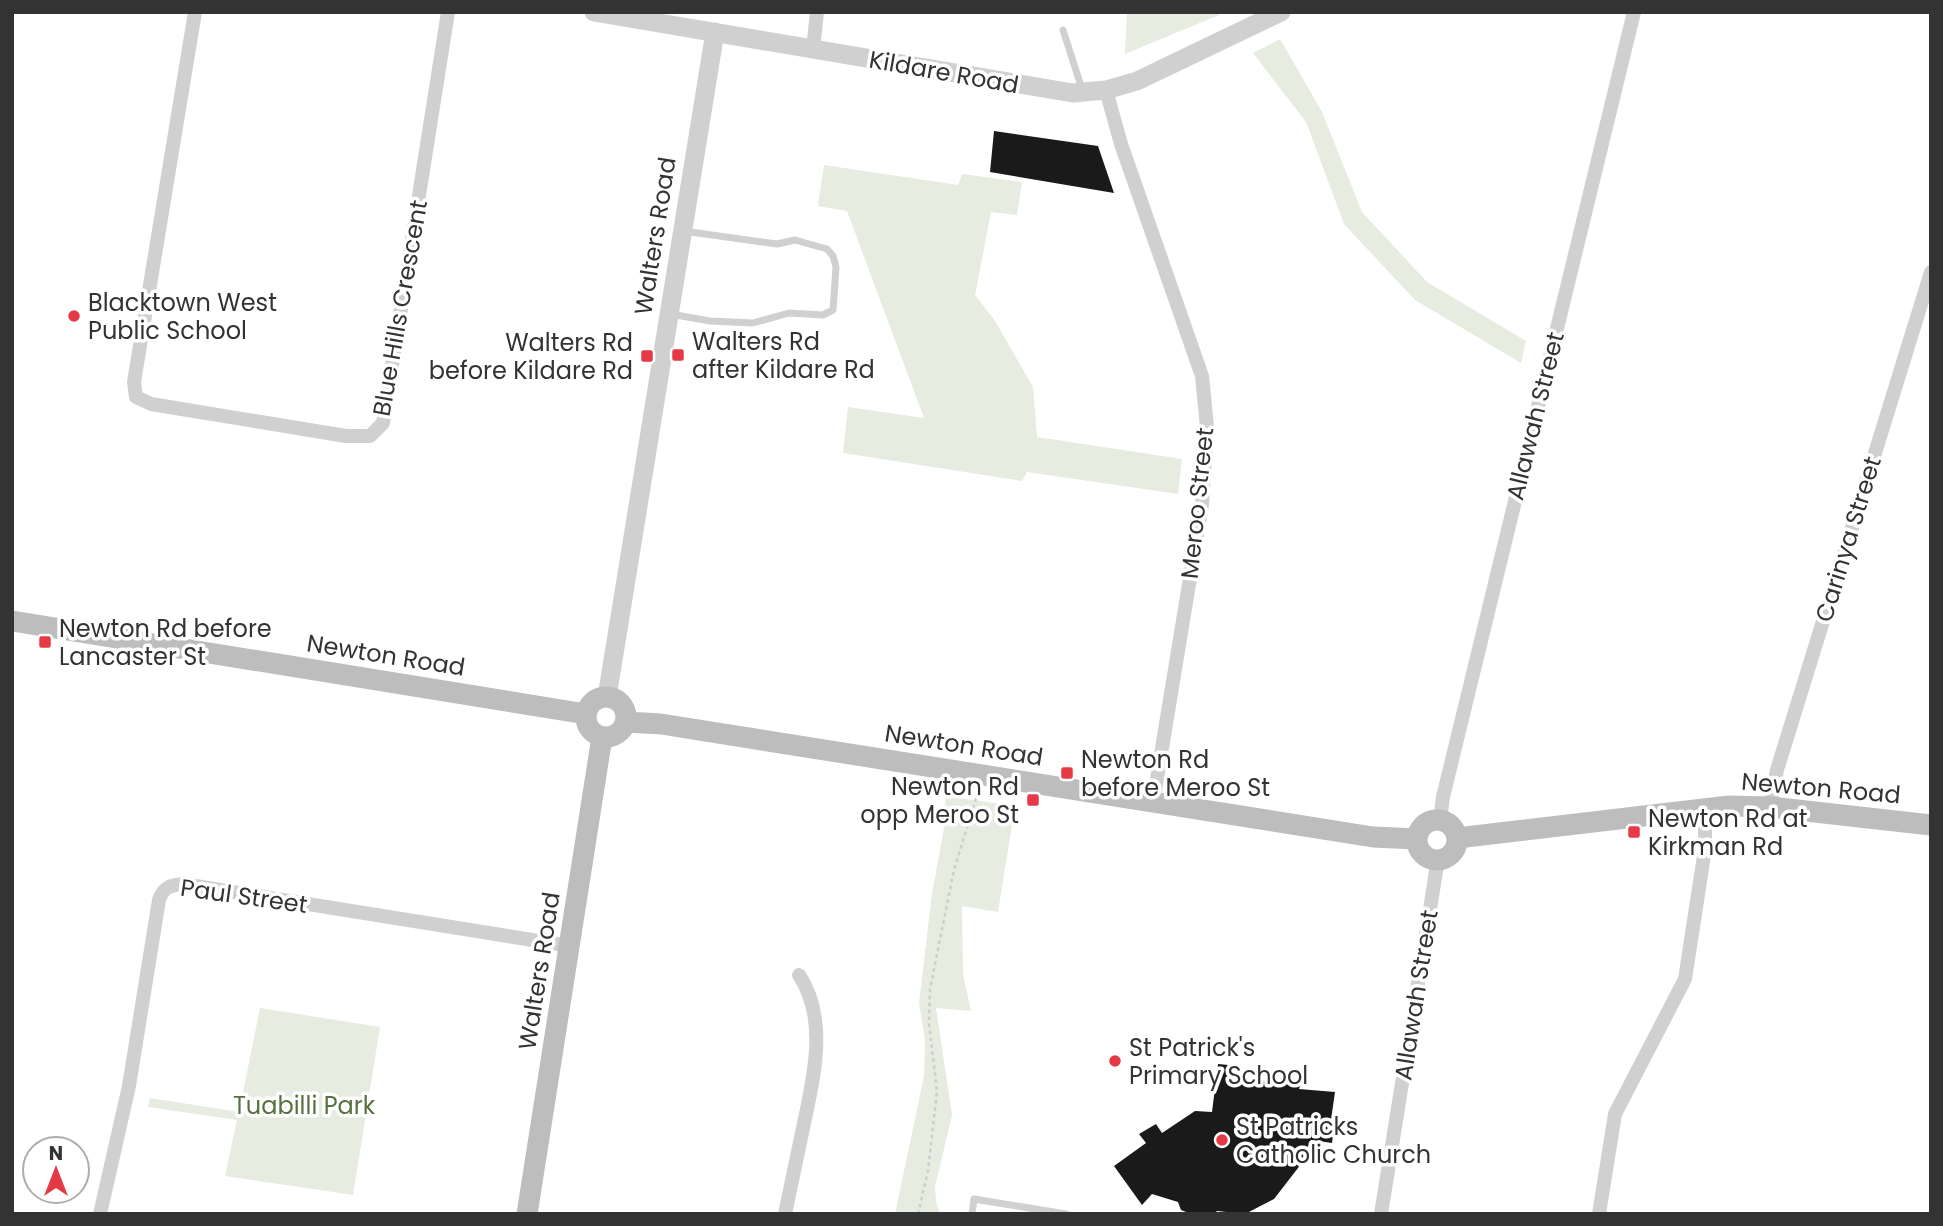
<svg xmlns="http://www.w3.org/2000/svg" width="1943" height="1226" font-family="Poppins,sans-serif">
  <style>
    .green { fill: #e6ecdf }
    .building { fill: #1a1a1a }
    .lines { fill: none; stroke-linecap: round; stroke-linejoin: round }
    .path { stroke: #cdcdcd; stroke-width: 2.5; stroke-dasharray: 3.5 3.5; stroke-linecap: butt }
    .service { stroke: #d0d0d0; stroke-width: 7 }
    .minor { stroke: #d0d0d0; stroke-width: 14 }
    .tertiary { stroke: #d0d0d0; stroke-width: 19 }
    .secondary { stroke: #bdbdbd; stroke-width: 21 }
    .poi-dot { fill: #e63946; stroke: #fff; stroke-width: 2.5 }
    .labels { text-anchor: middle; dominant-baseline: central; stroke-width: 7; stroke-linejoin: round; paint-order: stroke }
    .street-label { font-size: 24px; fill: #333; stroke: #fff }
    .poi-label { font-size: 24px; fill: #333; stroke: #fff; text-anchor: start }
    .park-label { font-size: 24px; fill: #56703f; stroke: #fff }
  </style>
  <rect width="100%" height="100%" fill="#fff"/>
  <path class="green" d="M 1127,12 L 1226,12 L 1125,54 Z
    M 1280,39 L 1322,112 L 1362,212 L 1427,282 L 1526,341 L 1521,363 L 1415,300 L 1344,224 L 1306,122 L 1253,53 Z
    M 824,165 L 958,185 L 962,174 L 1022,182 L 1017,215 L 991,212 L 975,295 L 995,321 L 1033,387 L 1037,437 L 1182,459 L 1178,494 L 1027,472 L 1022,481 L 843,453 L 848,407 L 924,418 L 847,211 L 818,206 Z
    M 945,796 L 1015,806 L 998,912 L 962,906 L 963,974 L 971,1011 L 936,1008 L 952,1115 L 935,1187 L 936,1201 L 940,1214 L 895,1214 L 924,1076 L 925,1040 L 919,1003 L 932,894 L 946,817 Z
    M 260,1008 L 380,1027 L 353,1195 L 225,1176 L 237,1120 L 148,1107 L 150,1098 L 239,1112 Z"/>
  <path class="building" d="M 994,131 L 1098,146 L 1114,193 L 990,172 Z
    M 1218,1064 L 1239,1066 L 1239,1078 L 1300,1086 L 1299,1089 L 1335,1092 L 1330,1127 L 1334,1127 L 1332,1143 L 1311,1140 L 1298,1168 L 1274,1199 L 1245,1214 L 1217,1211 L 1214,1214 L 1191,1214 L 1181,1210 L 1178,1202 L 1152,1194 L 1142,1205 L 1114,1166 L 1146,1143 L 1139,1134 L 1156,1124 L 1162,1133 L 1195,1111 L 1212,1112 Z"/>
  <g class="lines">
    <path class="path" d="M 918,1214 L 928,1171 L 937,1091 L 929,1024 L 930,989 L 954,870 L 977,795"/>
    <path class="service" d="M 1063,30 L 1082,89
      M 670,314 L 710,321 L 753,323 L 789,313 L 823,315 L 833,310 L 836,267 L 833,256 L 827,249 L 795,240 L 777,244 L 683,231
      M 972,1214 L 974,1199 L 1066,1214"/>
    <path class="minor" d="M 195,12 L 134,382 L 136,397 L 151,404 L 346,436 L 370,436 L 383,423 L 448,12
      M 813,49 L 817,12
      M 1106,90 L 1121,144 L 1202,376 L 1207,427 L 1202,505 L 1153,803
      M 1770,807 L 1777,770 L 1931,272
      M 1440,820 L 1443,797 L 1634,12
      M 100,1214 L 129,1086 L 159,900 C 163,888 170,885 183,884 L 570,946
      M 785,1214 C 791,1185 797,1157 803,1128 C 813,1080 829,1020 799,975
      M 1381,1214 L 1438,859
      M 1599,1214 L 1615,1114 L 1685,979 L 1705,849 L 1705,808"/>
    <path class="tertiary" d="M 594,12 L 1073,93 L 1106,90 L 1137,81 L 1281,12
      M 607,697 L 715,32"/>
    <path class="secondary" d="M 12,621 L 586,714
      M586 717a20 20 0 1 1 40 0a20 20 0 1 1-40 0Z
      M 626,722 L 661,724 L 1373,837 L 1417,839
      M1417 840a20 20 0 1 1 40 0a20 20 0 1 1-40 0Z
      M 1457,838 L 1729,806 L 1770,807 L 1931,825
      M 527,1214 L 602,737"/>
  </g>
  <g class="poi-dot">
    <circle cx="74" cy="316" r="7"/>
    <rect x="671" y="348" width="14" height="14" rx="3.5"/>
    <rect x="640" y="349" width="14" height="14" rx="3.5"/>
    <rect x="38" y="635" width="14" height="14" rx="3.5"/>
    <rect x="1060" y="766" width="14" height="14" rx="3.5"/>
    <rect x="1026" y="793" width="14" height="14" rx="3.5"/>
    <rect x="1627" y="825" width="14" height="14" rx="3.5"/>
    <circle cx="1115" cy="1061" r="7"/>
    <circle cx="1222" cy="1140" r="7"/>
  </g>
  <g class="labels">
    <g class="street-label">
      <text transform="translate(944 72) rotate(10)">Kildare Road</text>
      <text transform="translate(655 236) rotate(-81)">Walters Road</text>
      <text transform="translate(400 308) rotate(-80)">Blue Hills Crescent</text>
      <text transform="translate(1535 416) rotate(-76)">Allawah Street</text>
      <text transform="translate(1197 503) rotate(-84)">Meroo Street</text>
      <text transform="translate(1848 539) rotate(-73)">Carinya Street</text>
      <text transform="translate(386 655) rotate(9)">Newton Road</text>
      <text transform="translate(964 745) rotate(9)">Newton Road</text>
      <text transform="translate(1821 788) rotate(5)">Newton Road</text>
      <text transform="translate(244 896) rotate(8)">Paul Street</text>
      <text transform="translate(539 971) rotate(-81)">Walters Road</text>
      <text transform="translate(1416 995) rotate(-81)">Allawah Street</text>
    </g>
    <g class="poi-label">
      <text x="88" y="302">Blacktown West<tspan x="88" dy="28">Public School</tspan></text>
      <text x="692" y="341">Walters Rd<tspan x="692" dy="28">after Kildare Rd</tspan></text>
      <text x="633" y="342" text-anchor="end">Walters Rd<tspan x="633" dy="28">before Kildare Rd</tspan></text>
      <text x="59" y="628">Newton Rd before<tspan x="59" dy="28">Lancaster St</tspan></text>
      <text x="1081" y="759">Newton Rd<tspan x="1081" dy="28">before Meroo St</tspan></text>
      <text x="1019" y="786" text-anchor="end">Newton Rd<tspan x="1019" dy="28">opp Meroo St</tspan></text>
      <text x="1648" y="818">Newton Rd at<tspan x="1648" dy="28">Kirkman Rd</tspan></text>
      <text x="1129" y="1047">St Patrick's<tspan x="1129" dy="28">Primary School</tspan></text>
      <text x="1236" y="1126">St Patricks<tspan x="1236" dy="28">Catholic Church</tspan></text>
    </g>
    <g class="park-label">
      <text x="304" y="1105">Tuabilli Park</text>
    </g>
  </g>
  <rect width="1943" height="1226" fill="none" stroke="#333333" stroke-width="28"/>
  <g transform="translate(56 1170)"><circle r="33" fill="#ffffff" stroke="#adadad" stroke-width="2"/>
  <path d="M0-5L12 26L0 18L-12 26Z" fill="#e63946"/>
  <text y="-10" font-size="19" font-weight="bold" text-anchor="middle" fill="#333333">N</text>
  </g>
</svg>
